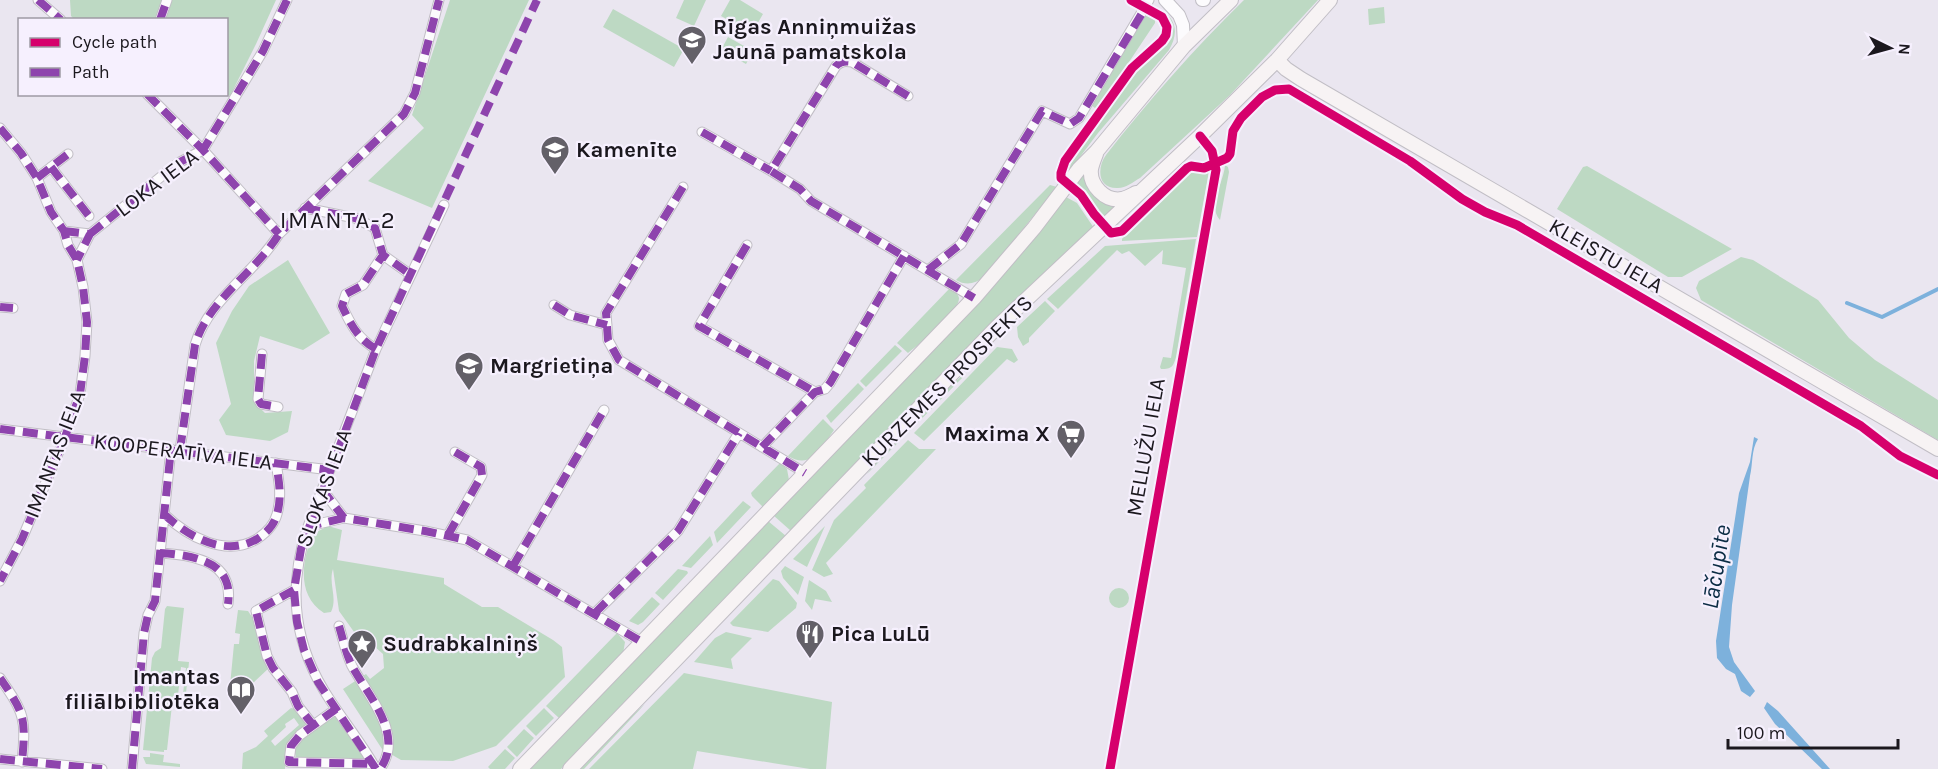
<svg xmlns="http://www.w3.org/2000/svg" width="1938" height="769" font-family="Karla,sans-serif">
  <style>
    .green { fill: #bdd9c3; fill-rule: evenodd }
    .water { fill: #7db1dc }
    .lines { fill: none; stroke-linecap: round; stroke-linejoin: round }
    .stream { stroke: #7db1dc; stroke-width: 4 }
    .minor-casing { stroke: #c1bec5; stroke-width: 11 }
    .tertiary-casing { stroke: #c1bec5; stroke-width: 14 }
    .secondary-casing { stroke: #c1bec5; stroke-width: 16 }
    .minor { stroke: #fcfbfd; stroke-width: 9 }
    .tertiary { stroke: #fcfbfd; stroke-width: 12 }
    .secondary { stroke: #f7f3f4; stroke-width: 14 }
    .quiet { stroke: #8e44ad; stroke-width: 8; stroke-dasharray: 15 8; stroke-linecap: butt }
    .cycleway-casing { stroke: #f6f0fe; stroke-width: 13 }
    .cycleway { stroke: #d6006c; stroke-width: 9 }
    .labels { text-anchor: middle; dominant-baseline: central; stroke-width: 4.5; stroke-linejoin: round; paint-order: stroke }
    .poi-label { font-size: 22px; font-weight: bold; fill: #1b181e; stroke: #f6f0fe; text-anchor: start }
    .street-label { font-size: 22px; fill: #1b181e; stroke: #f6f0fe }
    .neighbourhood-label { font-size: 24px; letter-spacing: 1.5px; fill: #1b181e; stroke: #f6f0fe }
    .water-label { font-size: 24px; font-style: italic; fill: #0b2c44; stroke: #f6f0fe }
  </style>
  <rect width="100%" height="100%" fill="#eae6f0"/>
  <path class="green" d="M 70,0 L 276,0 L 256,44 L 230,96 L 226,94 L 226,20 L 74,19 L 71,16 Z
    M 450,0 L 529,0 L 432,208 L 368,181 L 424,128 L 412,115 Z
    M 684,0 L 706,0 L 694,26 L 676,18 Z
    M 730,0 L 740,0 L 763,14 L 752,33 L 721,16 Z
    M 1244,0 L 1318,0 L 1230,95 L 1140,178 C 1133,182 1126,188 1118,188 C 1097,189 1097,167 1106,155 C 1148,101 1194,49 1244,0 Z
    M 1384,7 L 1385,23 L 1369,25 L 1368,9 Z
    M 613,9 L 684,49 L 674,67 L 603,27 Z
    M 1145,14 L 1155,20 L 1155,23 L 1099,107 L 1095,108 L 1091,105 Z
    M 1168,15 C 1178,26 1176,38 1169,50 L 1098,133 L 1064,178 L 1064,173 L 1141,64 L 1167,40 L 1170,31 L 1167,17 Z
    M 728,37 L 753,51 L 746,64 L 721,50 Z
    M 1225,165 L 1228,167 L 1229,172 L 1220,220 C 1207,206 1224,182 1225,165 Z
    M 1587,166 L 1732,249 L 1682,277 L 1668,277 L 1557,209 L 1583,167 Z
    M 1194,170 L 1204,173 L 1209,171 L 1197,237 L 1122,241 L 1122,239 L 1125,235 L 1188,172 Z
    M 1082,174 L 1084,175 C 1086,194 1100,202 1116,206 L 1103,220 L 1086,196 L 1075,185 Z
    M 1050,185 L 1057,187 L 984,277 C 975,284 966,286 956,280 Z
    M 1066,197 L 1077,203 L 1094,228 L 995,320 L 791,531 L 773,515 Z
    M 1196,239 L 1176,357 C 1173,367 1172,369 1161,369 L 1160,367 L 1163,357 L 1171,358 L 1186,268 L 1162,264 L 1163,250 L 1145,266 L 1129,251 L 1122,254 L 1117,250 L 1058,309 L 1047,299 L 1105,246 Z
    M 1741,257 L 1753,260 L 1818,300 L 1849,338 L 1875,360 L 1938,400 L 1938,440 L 1701,300 L 1696,288 L 1699,281 Z
    M 288,260 L 330,333 L 303,350 L 260,336 L 254,361 L 254,402 L 265,413 L 292,411 L 288,432 L 270,441 L 226,435 L 219,420 L 231,404 L 216,343 L 232,311 L 249,286 Z
    M 950,288 C 954,291 958,293 959,298 C 960,312 919,344 908,353 L 897,343 Z
    M 1045,301 L 1055,311 L 1029,338 L 1029,342 L 1023,346 L 1018,337 L 1017,327 Z
    M 895,345 L 902,351 L 866,387 L 860,381 Z
    M 997,347 L 1012,349 L 1018,360 L 1014,363 L 1007,359 L 924,441 L 914,433 Z
    M 964,374 L 965,375 L 867,474 C 894,437 929,404 964,374 Z
    M 858,383 L 864,389 L 831,423 L 826,416 Z
    M 823,419 L 834,430 C 821,448 812,470 788,456 Z
    M 908,440 L 919,449 L 936,449 L 826,563 L 833,574 L 824,577 L 812,570 L 834,520 L 866,488 L 864,485 Z
    M 780,463 L 787,469 L 789,480 L 764,508 L 752,496 L 751,493 Z
    M 743,501 L 751,507 L 717,543 L 714,532 Z
    M 768,521 L 786,536 L 561,769 L 528,769 Z
    M 328,526 L 342,530 L 337,560 L 444,578 L 444,584 L 482,607 L 498,607 L 553,640 L 562,647 L 565,677 L 496,746 L 453,761 L 401,760 L 382,749 L 343,689 L 366,674 L 370,679 L 384,668 L 383,654 L 374,646 L 367,650 L 339,611 L 333,569 C 328,583 338,598 331,612 L 324,613 C 296,595 302,560 313,534 Z
    M 825,526 L 807,567 L 793,559 Z
    M 710,536 L 713,545 L 691,568 L 682,566 Z
    M 785,566 L 804,577 L 798,595 L 783,578 L 781,571 Z
    M 678,569 L 687,571 L 688,573 L 663,600 L 655,593 Z
    M 773,579 L 779,581 L 797,603 L 796,608 L 768,632 L 733,626 L 730,623 Z
    M 809,580 L 826,591 L 832,602 L 815,599 L 812,610 L 805,601 Z
    M1109 598a10 10 0 1 1 20 0a10 10 0 1 1-20 0Z
    M 652,597 L 660,604 L 643,622 L 638,625 L 629,621 Z
    M 167,606 L 184,608 L 178,661 L 189,662 L 185,704 L 182,703 L 186,668 L 181,667 L 177,705 L 172,705 L 167,750 L 164,750 L 164,752 L 143,750 L 152,658 L 155,652 L 161,648 L 165,609 Z
    M 238,610 L 248,611 L 252,617 L 269,668 L 238,697 L 229,696 L 234,644 L 239,644 L 240,634 L 235,633 Z
    M 726,632 L 752,638 L 731,659 L 733,669 L 694,662 L 715,638 Z
    M 617,633 L 625,642 L 623,654 L 559,718 L 546,706 Z
    M 684,673 L 832,702 L 826,769 L 810,769 L 697,751 L 693,769 L 589,769 Z
    M 645,704 L 584,769 L 578,769 L 613,732 Z
    M 291,708 L 296,709 L 307,724 L 307,726 L 287,745 L 285,769 L 242,769 L 243,753 L 256,747 L 268,736 L 264,731 ZM 294,718 L 299,725 L 275,746 L 271,741 L 286,727 L 285,724 Z
    M 544,708 L 554,718 L 536,736 L 526,726 Z
    M 335,716 L 365,759 L 361,761 L 296,757 L 294,748 L 305,735 Z
    M 524,729 L 534,738 L 517,757 L 507,747 Z
    M 505,749 L 515,758 L 505,769 L 490,769 L 488,767 Z
    M 150,753 L 164,755 L 163,762 L 180,764 L 180,767 L 146,764 L 143,757 L 150,757 Z"/>
  <path class="water" d="M 1754,437 L 1758,439 C 1751,450 1753,464 1750,476 L 1732,605 L 1729,647 L 1734,662 L 1755,691 L 1750,697 L 1741,691 L 1735,674 L 1726,669 L 1717,658 L 1716,641 L 1739,493 L 1750,462 Z
    M 1767,702 L 1778,711 L 1830,769 L 1822,769 L 1775,724 L 1764,708 Z"/>
  <g class="lines">
    <path class="stream" d="M 1847,303 L 1882,317 L 1938,289"/>
    <g class="minor-casing">
      <path id="minor" d="M 38,0 L 61,20
        M 160,20 L 167,0
        M 147,94 L 203,150 L 279,234
        M 908,96 L 852,62 C 845,61 841,61 836,66 L 771,171 L 800,189 L 811,201 L 974,298
        M 0,128 L 21,153 L 37,178 L 51,212 L 64,231 L 68,245 L 77,260 L 83,287 L 87,322 L 85,356 L 80,394 L 65,437 L 22,539 L 0,581
        M 702,132 L 771,171
        M 51,167 L 89,216
        M 37,178 L 68,154
        M 683,187 L 606,313 L 608,340 L 619,360 L 805,473
        M 305,208 L 355,218 L 375,228 L 383,255 L 411,275
        M 64,231 L 90,234 L 77,260
        M 90,234 L 178,163 L 203,150 L 263,51 L 287,0
        M 747,245 L 699,326 L 815,392
        M 928,270 L 961,244 L 1042,111 L 1070,124 L 1079,118 L 1149,0
        M 554,305 L 570,315 L 607,325
        M 0,307 L 13,308
        M 376,349 C 358,339 351,325 342,306 L 346,294 L 363,285 L 383,255
        M 262,354 L 258,399 L 261,404 L 278,407
        M 0,429 L 330,470
        M 762,447 L 815,392 L 825,389 L 830,383 L 904,256
        M 180,450 L 195,345 C 208,300 255,273 279,234 L 404,114 L 415,93 L 439,0
        M 322,489 L 344,518 L 425,531 L 467,540 L 642,642
        M 164,514 C 187,536 225,558 257,539 C 266,533 274,526 277,514 C 282,497 279,481 276,463
        M 307,529 L 318,524 L 344,518
        M 448,535 L 482,475 L 481,467 L 455,452
        M 160,553 C 180,554 218,558 226,581 C 229,588 229,596 228,604
        M 513,566 L 604,410
        M 294,590 L 256,611 L 267,656 L 273,668 L 292,692 L 298,706 L 313,725
        M 595,613 L 678,531 L 739,433
        M 339,626 C 343,639 346,654 352,666 C 368,696 405,734 380,769
        M 0,678 C 25,714 26,718 22,762
        M 336,709 L 300,735 L 291,746 L 289,762 L 373,764
        M 0,759 L 102,769
        M 132,769 L 144,633 L 148,615 L 155,601 L 171,449
        M 376,769 C 363,745 345,723 330,700 C 294,646 287,591 307,529 L 376,349 L 444,205
        M 1110,769 L 1216,170 L 1212,151 L 1200,136"/>
    </g>
    <g class="tertiary-casing">
      <path id="tertiary" d="M 1165,0 L 1179,15 L 1183,25 L 1184,46
        M 1202,0 L 1204,0"/>
    </g>
    <g class="secondary-casing">
      <path id="secondary" d="M 1277,60 L 1286,69 L 1301,79 L 1938,449
        M 1096,154 C 1094,159 1092,164 1091,169 C 1089,185 1105,202 1122,199 C 1127,198 1132,195 1136,193
        M 520,769 L 974,298 L 1034,228 L 1079,169 L 1096,152 L 1184,46 L 1231,0
        M 570,769 L 997,327 L 1200,136 L 1277,60 L 1330,0"/>
    </g>
    <use href="#minor" class="minor"/>
    <use href="#tertiary" class="tertiary"/>
    <use href="#secondary" class="secondary"/>
    <path class="quiet" d="M 38,0 L 61,20
      M 160,20 L 167,0
      M 147,94 L 203,150 L 279,234
      M 908,96 L 852,62 C 845,61 841,61 836,66 L 771,171 L 800,189 L 811,201 L 974,298
      M 0,128 L 21,153 L 37,178 L 51,212 L 64,231 L 68,245 L 77,260 L 83,287 L 87,322 L 85,356 L 80,394 L 65,437 L 22,539 L 0,581
      M 702,132 L 771,171
      M 51,167 L 89,216
      M 37,178 L 68,154
      M 683,187 L 606,313 L 608,340 L 619,360 L 805,473
      M 305,208 L 355,218 L 375,228 L 383,255 L 411,275
      M 64,231 L 90,234 L 77,260
      M 90,234 L 178,163 L 203,150 L 263,51 L 287,0
      M 747,245 L 699,326 L 815,392
      M 928,270 L 961,244 L 1042,111 L 1070,124 L 1079,118 L 1147,5
      M 554,305 L 570,315 L 607,325
      M 0,307 L 13,308
      M 376,349 C 358,339 351,325 342,306 L 346,294 L 363,285 L 383,255
      M 262,354 L 258,399 L 261,404 L 278,407
      M 0,429 L 330,470
      M 762,447 L 815,392 L 825,389 L 830,383 L 904,256
      M 180,450 L 195,345 C 208,300 255,273 279,234 L 404,114 L 415,93 L 439,0
      M 322,489 L 344,518 L 425,531 L 467,540 L 642,642
      M 164,514 C 187,536 225,558 257,539 C 266,533 274,526 277,514 C 282,497 279,481 276,463
      M 307,529 L 318,524 L 344,518
      M 448,535 L 482,475 L 481,467 L 455,452
      M 160,553 C 180,554 218,558 226,581 C 229,588 229,596 228,604
      M 513,566 L 604,410
      M 294,590 L 256,611 L 267,656 L 273,668 L 292,692 L 298,706 L 313,725
      M 595,613 L 678,531 L 739,433
      M 339,626 C 343,639 346,654 352,666 C 368,696 405,734 380,769
      M 0,678 C 25,714 26,718 22,762
      M 336,709 L 300,735 L 291,746 L 289,762 L 373,764
      M 0,759 L 102,769
      M 132,769 L 144,633 L 148,615 L 155,601 L 171,449
      M 376,769 L 318,682 L 304,650 L 297,622 L 294,590 L 301,549 L 376,349 L 537,0"/>
    <g class="cycleway-casing">
      <path id="cycleway" d="M 1131,0 L 1162,17 L 1167,27 L 1166,35 L 1162,41 L 1132,68 L 1065,161 L 1061,173 L 1061,178 L 1081,195 L 1094,214 L 1111,233 L 1122,231 L 1187,168 L 1191,166 L 1204,168 L 1227,158 L 1230,154 L 1233,131 L 1241,118 L 1262,97 L 1275,90 L 1289,89 L 1410,161 L 1462,199 L 1485,212 L 1517,225 L 1861,426 L 1900,456 L 1938,475
        M 1110,769 L 1216,170 L 1212,151 L 1200,136"/>
    </g>
    <use href="#cycleway" class="cycleway"/>
  </g>
  <defs>
    <g id="school-pin" transform="scale(1.5)"><path d="M0 17L-7.5 6A9.5 9.5 0 1 1 7.5 6Z" fill="#636068" stroke="#f6f0fe"/><path d="M0-5L7-2L0 1L-7-2ZM-4 1L0 2.5L4 1V4Q0 6-4 4Z" fill="#fff"/></g>
    <g id="supermarket-pin" transform="scale(1.5)"><path d="M0 17L-7.5 6A9.5 9.5 0 1 1 7.5 6Z" fill="#636068" stroke="#f6f0fe"/><path d="M-6-5.5h2.5l.6 2H6L4.5 2H-2.5L-4.4-4H-6ZM-1.5 3.2a1.3 1.3 0 1 0 .1 0ZM3 3.2a1.3 1.3 0 1 0 .1 0Z" fill="#fff"/></g>
    <g id="restaurant-pin" transform="scale(1.5)"><path d="M0 17L-7.5 6A9.5 9.5 0 1 1 7.5 6Z" fill="#636068" stroke="#f6f0fe"/><path d="M-5-6h1v4h1v-4h1v4h1v-4h1v5L-1.5 .5V6h-2V.5L-5-1ZM5-6V6H3V1.5H1.5Q1.5-4 5-6Z" fill="#fff"/></g>
    <g id="sight-pin" transform="scale(1.5)"><path d="M0 17L-7.5 6A9.5 9.5 0 1 1 7.5 6Z" fill="#636068" stroke="#f6f0fe"/><path d="M0-6L1.8-2.2L6-1.7L2.9 1.2L3.7 5.4L0 3.3L-3.7 5.4L-2.9 1.2L-6-1.7L-1.8-2.2Z" fill="#fff"/></g>
    <g id="library-pin" transform="scale(1.5)"><path d="M0 17L-7.5 6A9.5 9.5 0 1 1 7.5 6Z" fill="#636068" stroke="#f6f0fe"/><path d="M-6-4Q-3-5.5-.7-3.5V5Q-3 3-6 4ZM6-4Q3-5.5 .7-3.5V5Q3 3 6 4Z" fill="#fff"/></g>
  </defs>
  <g fill-rule="evenodd">
    <use href="#school-pin" x="692" y="40"/>
    <use href="#school-pin" x="555" y="150"/>
    <use href="#school-pin" x="469" y="366"/>
    <use href="#supermarket-pin" x="1071" y="434"/>
    <use href="#restaurant-pin" x="810" y="634"/>
    <use href="#sight-pin" x="362" y="644"/>
    <use href="#library-pin" x="241" y="690"/>
  </g>
  <g class="labels">
    <g class="poi-label">
      <text x="713" y="27">Rīgas Anniņmuižas<tspan x="713" dy="25">Jaunā pamatskola</tspan></text>
      <text x="576" y="150">Kamenīte</text>
      <text x="490" y="366">Margrietiņa</text>
      <text x="1050" y="434" text-anchor="end">Maxima X</text>
      <text x="831" y="634">Pica LuLū</text>
      <text x="383" y="644">Sudrabkalniņš</text>
      <text x="220" y="677" text-anchor="end">Imantas<tspan x="220" dy="25">filiālbibliotēka</tspan></text>
    </g>
    <g class="street-label">
      <text transform="translate(157 183) rotate(-37)">LOKA IELA</text>
      <text transform="translate(1606 256) rotate(30)">KLEISTU IELA</text>
      <text transform="translate(947 381) rotate(-45)">KURZEMES PROSPEKTS</text>
      <text transform="translate(1146 447) rotate(-80)">MELLUŽU IELA</text>
      <text transform="translate(183 452) rotate(7)">KOOPERATĪVA IELA</text>
      <text transform="translate(55 454) rotate(-69)">IMANTAS IELA</text>
      <text transform="translate(324 488) rotate(-70)">SLOKAS IELA</text>
    </g>
    <g class="neighbourhood-label">
      <text x="338" y="220">IMANTA-2</text>
    </g>
    <g class="water-label">
      <text transform="translate(1716 567) rotate(-81)">Lāčupīte</text>
    </g>
  </g>
  <rect x="18" y="18" width="210" height="78" fill="#f6f0fe" stroke="#9e9aa4" stroke-width="1.5"/>
  <rect x="30" y="38" width="30" height="9" fill="#d6006c" stroke="#9e9aa4" stroke-width="1.5"/>
  <text x="72" y="48" font-size="18" fill="#1b181e">Cycle path</text>
  <rect x="30" y="68" width="30" height="9" fill="#8e44ad" stroke="#9e9aa4" stroke-width="1.5"/>
  <text x="72" y="78" font-size="18" fill="#1b181e">Path</text>
  <g transform="translate(1890 48) rotate(95)" stroke="#f6f0fe" stroke-width="4.5" paint-order="stroke">
  <path d="M0-4.5L10 22L0 15L-10 22Z" fill="#1b181e"/>
  <text y="-9" font-size="16" font-weight="bold" text-anchor="middle" fill="#1b181e">N</text>
  </g>
  <path d="M1728 739v9h170v-9" fill="none" stroke="#1b181e" stroke-width="3"/>
  <text x="1737" y="739" font-size="18" fill="#1b181e" stroke="#f6f0fe" stroke-width="4.5" paint-order="stroke">100 m</text>
</svg>
